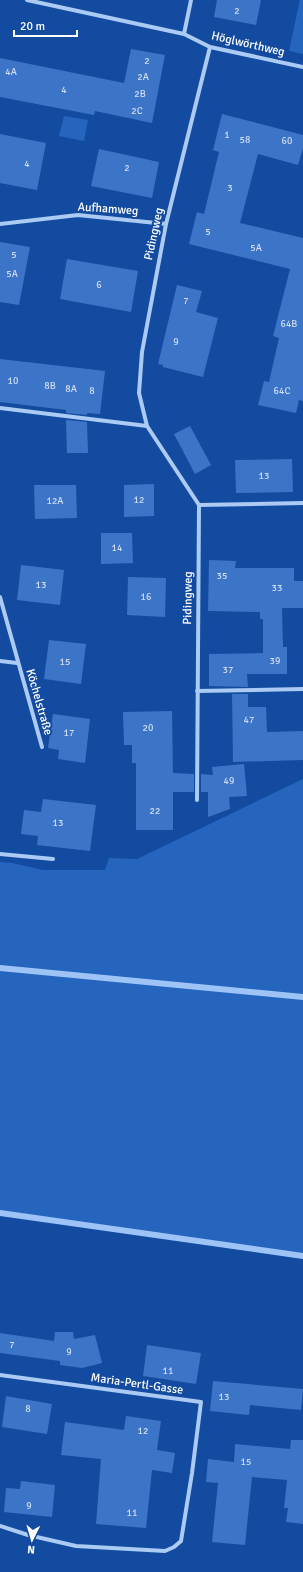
<svg xmlns="http://www.w3.org/2000/svg" width="303" height="1572" font-family="Signika,sans-serif">
  <style>
    .green { fill: #2665be }
    .lines { fill: none; stroke-linecap: round; stroke-linejoin: round }
    .stream { stroke: #9ec4f7; stroke-width: 6 }
    .building { fill: #3c75c7 }
    .minor { stroke: #abcaf4; stroke-width: 4 }
    .labels { text-anchor: middle; dominant-baseline: central; stroke-width: 4; stroke-linejoin: round; paint-order: stroke }
    .number-label { font-size: 10px; fill: #cedcf1 }
    .street-label { font-size: 12px; fill: #fff; stroke: #134ba0 }
  </style>
  <rect width="100%" height="100%" fill="#134ba0"/>
  <path class="green" d="M 300,0 L 303,0 L 303,54 L 289,51 Z
    M 64,116 L 88,120 L 84,141 L 59,136 Z
    M 303,779 L 303,1258 L 0,1211 L 0,862 L 12,863 L 43,870 L 105,870 L 109,858 L 137,859 Z"/>
  <g class="lines">
    <path class="stream" d="M 0,968 L 303,997
      M 0,1213 L 303,1256"/>
  </g>
  <path class="building" d="M 217,0 L 261,0 L 256,25 L 214,17 Z
    M 131,49 L 165,55 L 152,123 L 95,111 L 94,115 L 0,97 L 0,58 L 124,83 Z
    M 222,114 L 303,135 L 303,148 L 298,165 L 258,154 L 240,223 L 303,238 L 303,401 L 299,400 L 296,413 L 258,405 L 264,381 L 269,382 L 279,338 L 273,336 L 290,269 L 189,244 L 197,212 L 204,214 L 219,152 L 213,150 Z
    M 0,134 L 46,143 L 37,190 L 0,183 Z
    M 99,149 L 159,162 L 152,198 L 91,186 Z
    M 0,242 L 30,247 L 19,305 L 0,302 Z
    M 67,259 L 138,271 L 131,312 L 60,299 Z
    M 177,285 L 202,291 L 196,312 L 218,318 L 203,377 L 163,367 L 163,365 L 158,364 Z
    M 0,359 L 105,371 L 100,414 L 87,413 L 87,415 L 66,413 L 66,410 L 0,402 Z
    M 66,420 L 87,422 L 88,453 L 67,453 Z
    M 190,426 L 211,465 L 195,474 L 174,434 Z
    M 292,459 L 293,492 L 236,493 L 235,460 Z
    M 154,484 L 154,516 L 124,517 L 124,485 Z
    M 34,485 L 76,485 L 77,518 L 35,519 Z
    M 101,533 L 132,533 L 133,563 L 101,564 Z
    M 209,560 L 236,561 L 235,568 L 294,568 L 294,581 L 303,581 L 303,608 L 282,608 L 283,647 L 287,647 L 287,674 L 247,674 L 248,687 L 209,686 L 209,654 L 263,653 L 263,619 L 260,619 L 260,612 L 208,611 Z
    M 21,565 L 64,570 L 60,605 L 17,600 Z
    M 128,577 L 166,578 L 165,617 L 127,615 Z
    M 49,640 L 86,644 L 81,684 L 44,679 Z
    M 232,694 L 248,694 L 248,707 L 266,707 L 267,732 L 303,731 L 303,760 L 233,762 Z
    M 172,711 L 173,773 L 194,774 L 194,792 L 173,792 L 173,830 L 136,830 L 136,763 L 132,763 L 132,745 L 124,745 L 123,712 Z
    M 53,714 L 90,719 L 85,763 L 58,759 L 59,750 L 48,748 Z
    M 244,764 L 247,796 L 229,797 L 230,809 L 208,817 L 208,792 L 201,792 L 201,774 L 213,775 L 212,767 Z
    M 43,799 L 96,805 L 90,851 L 37,845 L 38,836 L 21,834 L 24,810 L 41,812 Z
    M 55,1332 L 73,1332 L 74,1339 L 95,1335 L 102,1363 L 82,1368 L 60,1365 L 60,1361 L 0,1353 L 0,1333 L 54,1341 Z
    M 147,1345 L 201,1353 L 196,1384 L 143,1376 Z
    M 213,1381 L 303,1389 L 301,1410 L 250,1405 L 249,1415 L 210,1411 Z
    M 6,1396 L 52,1404 L 47,1434 L 2,1427 Z
    M 126,1416 L 161,1421 L 157,1450 L 175,1453 L 172,1473 L 152,1470 L 146,1528 L 96,1524 L 101,1459 L 61,1455 L 65,1422 L 124,1430 Z
    M 291,1440 L 303,1440 L 303,1524 L 286,1522 L 288,1508 L 284,1508 L 287,1480 L 252,1477 L 245,1545 L 212,1542 L 218,1483 L 206,1482 L 208,1459 L 234,1462 L 235,1444 L 290,1449 Z
    M 21,1481 L 55,1485 L 52,1517 L 4,1512 L 6,1488 L 20,1489 Z"/>
  <g class="lines">
    <path class="minor" d="M 27,0 L 184,34 L 210,47 L 303,67
      M 184,34 L 191,0
      M 0,224 L 78,215 L 166,224
      M 0,408 L 147,426
      M 199,505 L 303,503
      M 0,597 L 42,747
      M 0,661 L 17,663
      M 197,691 L 303,689
      M 197,800 L 199,505 L 147,426 L 139,393 L 142,352 L 166,224 L 210,47
      M 0,854 L 53,859
      M 0,1375 L 201,1402 L 192,1473 L 181,1541 L 174,1547 L 165,1551 L 76,1546 L 28,1535 L 0,1526"/>
  </g>
  <g class="labels">
    <g class="number-label">
      <text x="237" y="11">2</text>
      <text x="147" y="61">2</text>
      <text x="11" y="72">4A</text>
      <text x="143" y="77">2A</text>
      <text x="64" y="90">4</text>
      <text x="140" y="94">2B</text>
      <text x="137" y="111">2C</text>
      <text x="227" y="135">1</text>
      <text x="245" y="140">58</text>
      <text x="287" y="141">60</text>
      <text x="27" y="164">4</text>
      <text x="127" y="168">2</text>
      <text x="230" y="188">3</text>
      <text x="208" y="232">5</text>
      <text x="256" y="248">5A</text>
      <text x="14" y="255">5</text>
      <text x="12" y="274">5A</text>
      <text x="99" y="285">6</text>
      <text x="186" y="301">7</text>
      <text x="289" y="324">64B</text>
      <text x="176" y="342">9</text>
      <text x="13" y="381">10</text>
      <text x="50" y="386">8B</text>
      <text x="71" y="389">8A</text>
      <text x="92" y="391">8</text>
      <text x="282" y="391">64C</text>
      <text x="264" y="476">13</text>
      <text x="139" y="500">12</text>
      <text x="55" y="501">12A</text>
      <text x="117" y="548">14</text>
      <text x="222" y="576">35</text>
      <text x="41" y="585">13</text>
      <text x="277" y="588">33</text>
      <text x="146" y="597">16</text>
      <text x="275" y="661">39</text>
      <text x="65" y="662">15</text>
      <text x="228" y="670">37</text>
      <text x="249" y="720">47</text>
      <text x="148" y="728">20</text>
      <text x="69" y="733">17</text>
      <text x="229" y="781">49</text>
      <text x="155" y="811">22</text>
      <text x="58" y="823">13</text>
      <text x="12" y="1345">7</text>
      <text x="69" y="1352">9</text>
      <text x="168" y="1371">11</text>
      <text x="224" y="1397">13</text>
      <text x="28" y="1409">8</text>
      <text x="143" y="1431">12</text>
      <text x="246" y="1462">15</text>
      <text x="29" y="1506">9</text>
      <text x="132" y="1513">11</text>
    </g>
    <g class="street-label">
      <text transform="translate(248 44) rotate(13)">Höglwörthweg</text>
      <text transform="translate(108 209) rotate(4)">Aufhamweg</text>
      <text transform="translate(154 234) rotate(-78)">Pidingweg</text>
      <text transform="translate(188 598) rotate(-89)">Pidingweg</text>
      <text transform="translate(39 702) rotate(74)">Köchelstraße</text>
      <text transform="translate(137 1384) rotate(8)">Maria-Pertl-Gasse</text>
    </g>
  </g>
  <g transform="translate(32 1540) rotate(185)" stroke="#134ba0" stroke-width="3" paint-order="stroke">
  <path d="M0-3L7 15L0 10L-7 15Z" fill="#ffffff"/>
  <text y="-6" font-size="11" font-weight="bold" text-anchor="middle" fill="#ffffff">N</text>
  </g>
  <path d="M14 30v6h63v-6" fill="none" stroke="#ffffff" stroke-width="2"/>
  <text x="20" y="30" font-size="12" fill="#ffffff" stroke="#134ba0" stroke-width="3" paint-order="stroke">20 m</text>
</svg>
